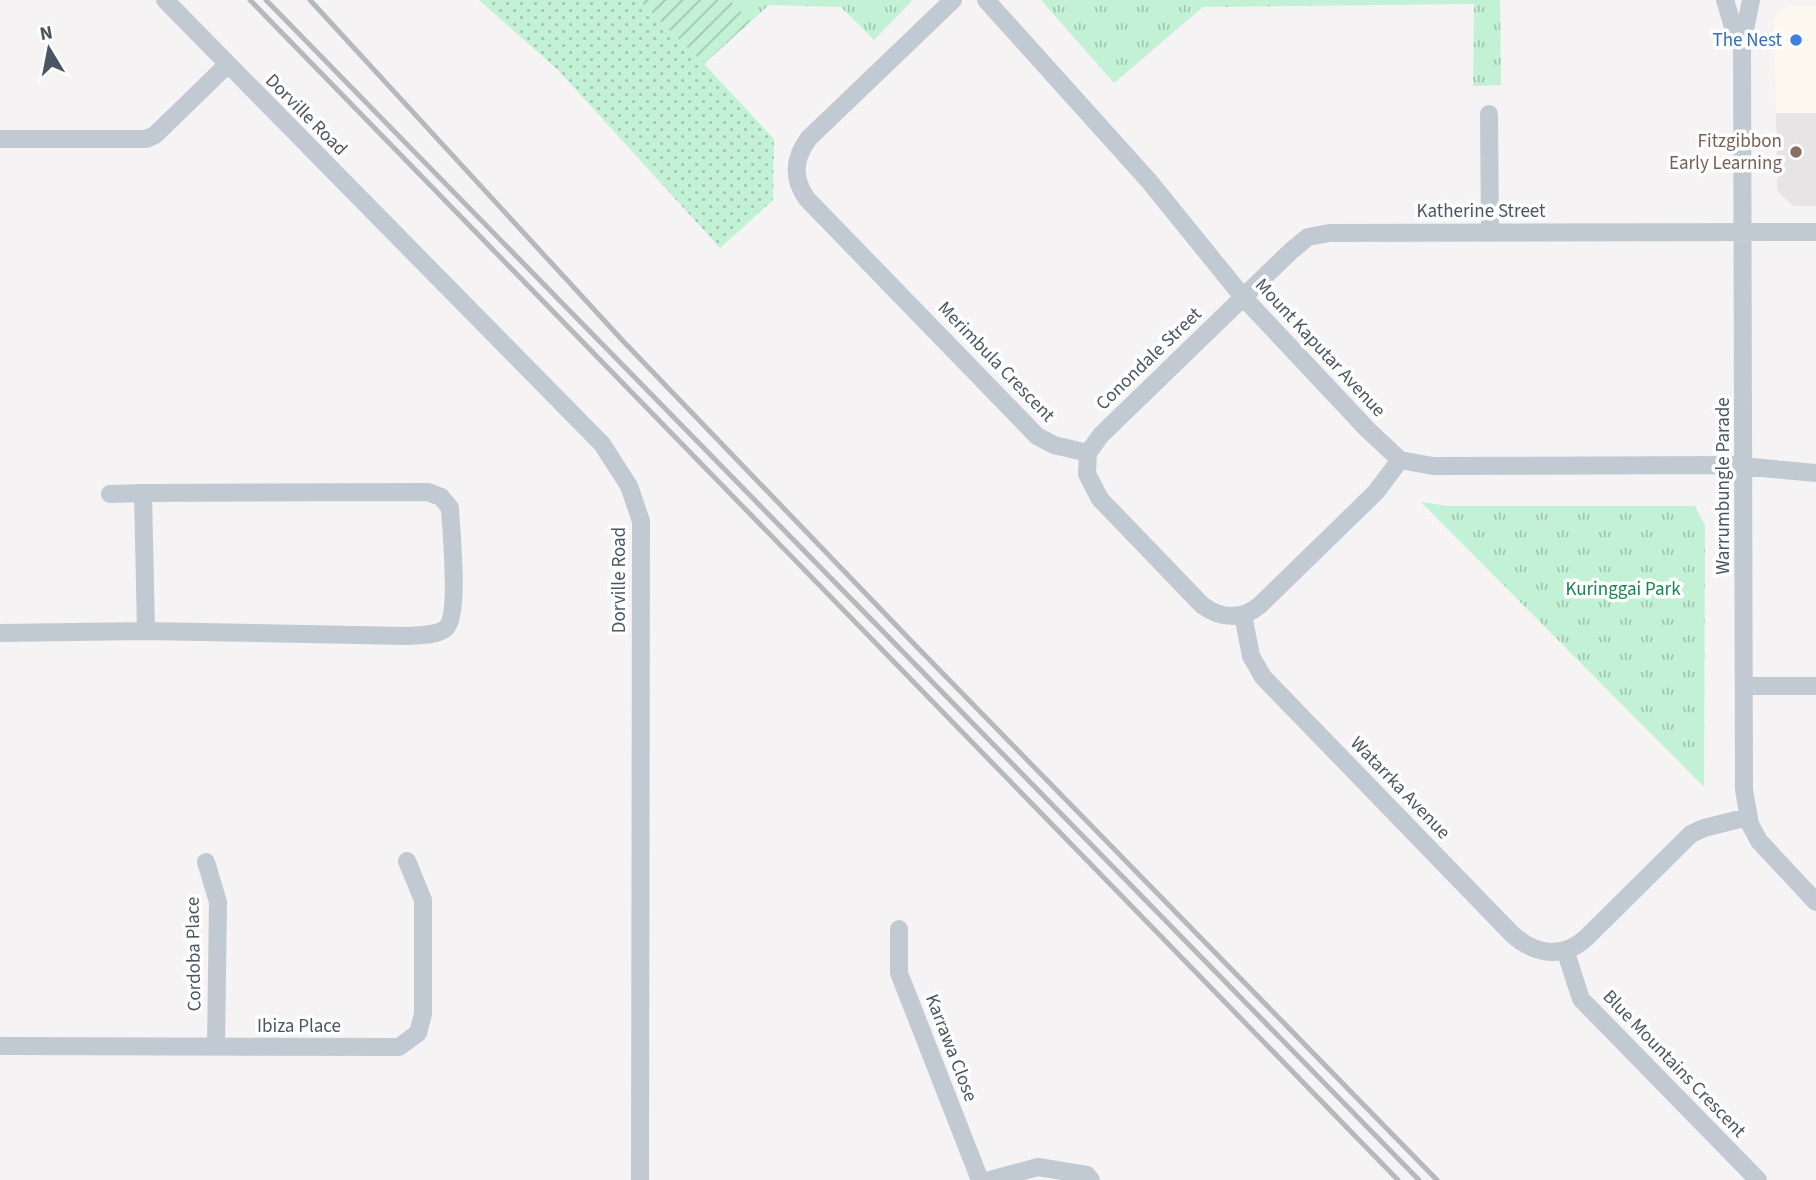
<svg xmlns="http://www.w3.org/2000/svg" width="1816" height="1180" font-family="'Source Sans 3',sans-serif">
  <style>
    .commercial { fill: #fdf9ef }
    .education { fill: #e6e4e5 }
    .grass { fill: url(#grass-dots) }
    .park { fill: url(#park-tufts) }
    .garden { fill: url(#garden-furrows) }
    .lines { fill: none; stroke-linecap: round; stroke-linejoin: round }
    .street { stroke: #c1cad2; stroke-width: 18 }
    .rail { stroke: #b5b8bd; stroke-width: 5 }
    .shop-dot { fill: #3f7fe0; stroke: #fff; stroke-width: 2.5 }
    .education-dot { fill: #8d6e63; stroke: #fff; stroke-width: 2.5 }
    .labels { text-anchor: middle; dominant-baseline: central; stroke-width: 7; stroke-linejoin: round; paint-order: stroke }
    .shop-label { font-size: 19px; fill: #366cbe; stroke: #fff; text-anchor: end }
    .street-label { font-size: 19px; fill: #4a5661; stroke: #fff }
    .education-label { font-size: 19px; fill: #785e54; stroke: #fff; text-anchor: end }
    .park-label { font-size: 19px; fill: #17864f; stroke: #fff }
  </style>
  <defs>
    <pattern id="grass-dots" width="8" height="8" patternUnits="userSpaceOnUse" patternTransform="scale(1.75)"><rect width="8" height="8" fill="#c3f1d5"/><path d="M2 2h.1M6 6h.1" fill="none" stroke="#a0c6b0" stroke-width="1.8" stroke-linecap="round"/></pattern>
    <pattern id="park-tufts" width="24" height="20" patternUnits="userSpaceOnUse" patternTransform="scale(1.75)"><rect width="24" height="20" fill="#c3f1d5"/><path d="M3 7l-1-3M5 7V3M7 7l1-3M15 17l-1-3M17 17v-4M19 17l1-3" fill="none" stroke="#a0c6b0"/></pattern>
    <pattern id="garden-furrows" width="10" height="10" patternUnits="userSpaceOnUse" patternTransform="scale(1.75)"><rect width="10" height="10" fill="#c3f1d5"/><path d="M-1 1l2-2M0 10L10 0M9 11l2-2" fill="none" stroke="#a0c6b0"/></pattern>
  </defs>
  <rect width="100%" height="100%" fill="#f5f3f3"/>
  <path class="commercial" d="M 1790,6 L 1816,6 L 1816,113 L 1776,113 L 1774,22 L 1777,12 Z"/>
  <path class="education" d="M 1776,113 L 1816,113 L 1816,206 L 1793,206 L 1777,191 Z"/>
  <path class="grass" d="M 479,0 L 639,0 L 704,64 L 774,139 L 773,200 L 720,248 L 558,70 Z"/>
  <path class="park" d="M 639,0 L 911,0 L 911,2 L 874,40 L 841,7 L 769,5 L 704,64 Z
    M 1041,0 L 1500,0 L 1501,85 L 1473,86 L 1474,4 L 1203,7 L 1114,83 Z
    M 1421,502 L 1448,506 L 1695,506 L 1705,526 L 1704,787 Z"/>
  <path class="garden" d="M 639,0 L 729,0 L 750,21 L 704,64 Z"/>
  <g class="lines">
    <path class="street" d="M 165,0 L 602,444 L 629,486 L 641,521 L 640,1180
      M 953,0 L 809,138 C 794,158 792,178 807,199 L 1037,436 L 1054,445 L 1088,453 L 1087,474 L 1100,499 L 1202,605 C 1221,619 1242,620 1260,605 L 1376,492 L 1400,460
      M 986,0 L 1149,181 L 1243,297 L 1367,429 L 1400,460 L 1433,466 L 1731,465 L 1816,473
      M 1725,0 L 1733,27 L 1742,45
      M 1751,0 L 1742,45 L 1744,790 L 1750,824 L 1759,841 L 1816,902
      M 1489,114 L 1490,233
      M 0,139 L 146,139 L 155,135 L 227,65
      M 1088,453 L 1101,435 L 1291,251 L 1308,237 L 1329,233 L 1816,232
      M 110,494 L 143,493
      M 1243,615 L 1251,656 L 1263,677 L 1512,934 C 1534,954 1562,960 1586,938 L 1691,834 L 1704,828 L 1748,817
      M 0,633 L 146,631 L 408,636 C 419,635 437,636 446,628 C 460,615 451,531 450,508 L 441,497 L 428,492 L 143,493 L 146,631
      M 1745,686 L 1816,686
      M 206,862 L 218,902 L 216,1047
      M 899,929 L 899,973 L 980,1180
      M 1565,950 L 1581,999 L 1758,1180
      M 0,1046 L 399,1047 L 418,1033 L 423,1014 L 423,900 L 407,861
      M 990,1180 L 1038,1167 L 1087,1175 L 1091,1180"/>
    <path class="rail" d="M 250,0 L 1398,1180
      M 266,0 L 1419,1180
      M 310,0 L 623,341 L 916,646 L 1437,1180"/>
  </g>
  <circle class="shop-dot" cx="1796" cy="40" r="7"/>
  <circle class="education-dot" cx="1796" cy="152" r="7"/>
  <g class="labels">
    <g class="shop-label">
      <text x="1782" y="40">The Nest</text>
    </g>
    <g class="street-label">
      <text transform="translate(306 115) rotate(45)">Dorville Road</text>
      <text x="1481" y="211">Katherine Street</text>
      <text transform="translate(1320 348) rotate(47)">Mount Kaputar Avenue</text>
      <text transform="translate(1149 359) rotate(-44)">Conondale Street</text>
      <text transform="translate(996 362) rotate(46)">Merimbula Crescent</text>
      <text transform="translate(1723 486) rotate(-90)">Warrumbungle Parade</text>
      <text transform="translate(619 580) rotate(-90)">Dorville Road</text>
      <text transform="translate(1400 788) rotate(46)">Watarrka Avenue</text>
      <text transform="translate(194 954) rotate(-91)">Cordoba Place</text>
      <text x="299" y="1026">Ibiza Place</text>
      <text transform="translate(951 1048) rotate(69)">Karrawa Close</text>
      <text transform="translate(1674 1064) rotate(46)">Blue Mountains Crescent</text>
    </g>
    <g class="education-label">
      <text x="1782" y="141">Fitzgibbon<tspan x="1782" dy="22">Early Learning</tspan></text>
    </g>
    <g class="park-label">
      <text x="1623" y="589">Kuringgai Park</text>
    </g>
  </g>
  <g transform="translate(49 49) rotate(350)" stroke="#ffffff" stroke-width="5" paint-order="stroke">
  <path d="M0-5L12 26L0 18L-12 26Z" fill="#4a5661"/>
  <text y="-10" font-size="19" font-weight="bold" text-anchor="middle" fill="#4a5661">N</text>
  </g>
</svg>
